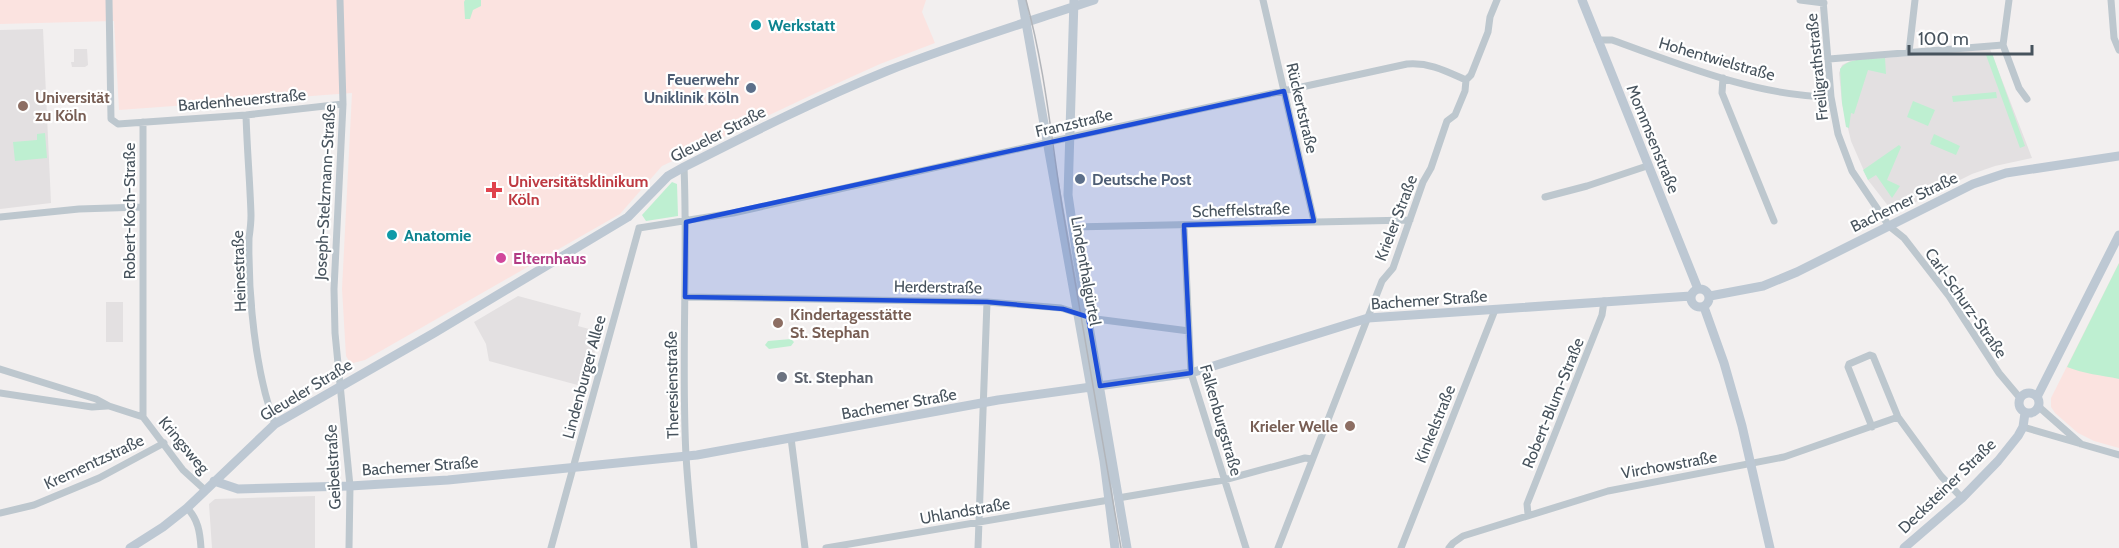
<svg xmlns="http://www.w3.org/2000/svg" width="2119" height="548" font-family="Cabin,sans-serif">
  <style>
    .education { fill: #e3e0e1 }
    .medical { fill: #fbe3e0 }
    .green { fill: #beefd1 }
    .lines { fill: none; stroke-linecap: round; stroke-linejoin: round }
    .street { stroke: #bdc7ce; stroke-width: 7 }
    .secondary { stroke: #bdc8d3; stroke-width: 9 }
    .tram { stroke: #b2b5ba; stroke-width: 1.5 }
    .marked { fill: #1d4ed8; fill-opacity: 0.2; stroke: #1d4ed8; stroke-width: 4.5; stroke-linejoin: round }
    .culture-dot { fill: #0f9aa8; stroke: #fff; stroke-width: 2 }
    .service-dot { fill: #5c6f8a; stroke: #fff; stroke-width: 2 }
    .education-dot { fill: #8d6e63; stroke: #fff; stroke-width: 2 }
    .health-dot { fill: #e0444e; stroke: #fff; stroke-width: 2 }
    .hotel-dot { fill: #d1479c; stroke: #fff; stroke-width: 2 }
    .worship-dot { fill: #6b7280; stroke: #fff; stroke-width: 2 }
    .labels { text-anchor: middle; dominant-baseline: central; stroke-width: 4.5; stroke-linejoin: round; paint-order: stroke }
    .culture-label { font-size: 16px; font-weight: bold; fill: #0d838f; stroke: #fff; text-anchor: start }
    .street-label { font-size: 16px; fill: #47535d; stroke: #fff }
    .service-label { font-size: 16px; font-weight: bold; fill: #4e5e75; stroke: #fff; text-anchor: end }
    .education-label { font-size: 16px; font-weight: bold; fill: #785e54; stroke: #fff; text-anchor: start }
    .health-label { font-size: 16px; font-weight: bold; fill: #be3a42; stroke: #fff; text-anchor: start }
    .hotel-label { font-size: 16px; font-weight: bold; fill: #b23c85; stroke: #fff; text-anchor: start }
    .worship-label { font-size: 16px; font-weight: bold; fill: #5b616d; stroke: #fff; text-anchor: start }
  </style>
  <rect width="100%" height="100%" fill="#f2efef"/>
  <path class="education" d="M 43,29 L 51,203 L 0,209 L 0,30 Z
    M 74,49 L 87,49 L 88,65 L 85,67 L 72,67 L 71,62 L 74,62 Z
    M 1990,49 L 2032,158 L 1995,166 L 1972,174 L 1904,208 L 1889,207 L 1868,180 L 1851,141 L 1842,103 L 1839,73 L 1842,65 L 1850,61 Z
    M 518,296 L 581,313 L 578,326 L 600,332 L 585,387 L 489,361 L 486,344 L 474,322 Z
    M 106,302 L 123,302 L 123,342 L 106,342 Z
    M 315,496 L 315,548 L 212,548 L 209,504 L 215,499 Z"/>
  <path class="medical" d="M 0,0 L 926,0 L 922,12 L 935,43 L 880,64 L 816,93 L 662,166 L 620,214 L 365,360 L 353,363 L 349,361 L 346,356 L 342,289 L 352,93 L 119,110 L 114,21 L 0,24 Z
    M 2119,263 L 2119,448 L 2094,441 L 2078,433 L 2055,413 L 2051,407 L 2051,398 Z"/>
  <path class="green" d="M 465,0 L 481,0 L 481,6 L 473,10 L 470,19 L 465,19 L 464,2 Z
    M 1992,53 L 2025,146 L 2020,148 L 1986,55 Z
    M 1885,58 L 1886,74 L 1868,70 L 1854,114 L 1851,113 L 1849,128 L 1846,127 L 1842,103 L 1840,69 C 1849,57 1871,59 1885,58 Z
    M 1996,92 L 1997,98 L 1953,102 L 1952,96 Z
    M 1913,101 L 1935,110 L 1928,126 L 1907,117 Z
    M 45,133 L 47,158 L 15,161 L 13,142 L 37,140 L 37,134 Z
    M 1934,134 L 1960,146 L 1956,155 L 1930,144 Z
    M 1899,145 L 1901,147 L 1887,180 L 1900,186 L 1892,198 L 1876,175 L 1868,180 L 1863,170 Z
    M 672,182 L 677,184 L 678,216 L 646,221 L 642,215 Z
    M 2119,263 L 2119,379 C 2101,375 2084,374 2067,367 Z
    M 791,339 L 794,342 L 791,346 L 769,349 L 765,345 L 768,341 Z"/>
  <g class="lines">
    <path class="street" d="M 109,0 L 111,119 L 118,124 L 246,115 L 343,104
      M 340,0 L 343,104 L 334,289 L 335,333 L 350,486 L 349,548
      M 1263,0 L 1314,221
      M 1800,0 L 1824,3
      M 1823,0 L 1831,97 L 1838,134 L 1852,171 L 1889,226 L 1904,238 L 1949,296 L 1999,373 L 2020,398
      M 2009,0 L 2003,45 L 2019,88 L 2027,99
      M 2111,0 L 2114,38 L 2119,50
      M 1597,40 L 1612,40 C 1682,65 1756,96 1831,97
      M 1909,52 L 1915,0
      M 1829,59 L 2003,45
      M 1723,78 L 1722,93 L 1774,221
      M 246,115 C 247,149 250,182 251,215 C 251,223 250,231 249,238 C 248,293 255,373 275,424
      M 143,122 L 143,417
      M 684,167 C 688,263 681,360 686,456 C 688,487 691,518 694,548
      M 1545,197 L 1587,186 L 1647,166
      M 0,217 L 79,209 L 142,207
      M 1184,225 L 1191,373 L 1246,548
      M 1073,227 L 1410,220
      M 639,228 L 733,213 L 1076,136 L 1407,64 C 1429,62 1446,71 1466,80
      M 685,297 L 987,302 L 1061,308 L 1096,319 L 1189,331
      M 0,369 L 96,399 L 109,406 L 143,417 L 183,470 L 205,490
      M 0,393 L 92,407 L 107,406
      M 2039,407 L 2081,444 L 2119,455
      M 1872,427 L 1848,367 L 1849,364 L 1870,355 L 1873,356 L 1898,417 L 1941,476 L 1962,498
      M 2023,427 L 2078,443
      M 791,438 L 805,548
      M 1118,498 L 1224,480 L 1305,458 L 1312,459
      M 187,508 C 198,519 200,532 201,548
      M 0,513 L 34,505 L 99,478 L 164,443
      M 1528,514 L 1527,504 L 1602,315 L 1604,301
      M 551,548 L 639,228
      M 826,548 L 1109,500
      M 978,548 L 987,302
      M 1278,548 L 1382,281 L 1393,268 L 1423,182 L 1431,168 L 1447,121 L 1455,115 L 1465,91 L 1466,80 L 1471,75 L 1488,32 L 1490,17 L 1497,0
      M 1401,548 L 1495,310
      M 1449,548 L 1453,543 L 1463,536 L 1608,491 L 1784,457 L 1898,417"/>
    <path class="secondary" d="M 1022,0 L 1104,461 L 1115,548
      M 1074,0 L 1068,195 L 1077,256 L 1127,548
      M 1582,0 L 1698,289
      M1691 298a9 9 0 1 1 18 0a9 9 0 1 1-18 0Z
      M 1710,296 L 1763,286 L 1797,272 L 1973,184 L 2006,173 L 2119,156
      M 1704,307 L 1724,363 L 1742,426 L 1770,548
      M2019 403a10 10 0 1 1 20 0a10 10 0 1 1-20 0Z
      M 2037,397 L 2119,235
      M 214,481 L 238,489 L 350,486 L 448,480 L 697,455 L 998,400 L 1191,373 L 1368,318 L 1691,296
      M 130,548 L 163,527 L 187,508 L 275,424 L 434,333 L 628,217 L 668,176 L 684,167 C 751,133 818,99 887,71 C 955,44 1025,23 1094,0
      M 1904,548 L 1962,498 L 1998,461 L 2018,436 L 2023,427 L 2025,413"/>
    <path class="tram" d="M 1026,0 C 1045,68 1051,137 1062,206 C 1081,320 1101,434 1121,548"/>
  </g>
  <path class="marked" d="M 1284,91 L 1314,221 L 1184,225 L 1191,373 L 1100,386 L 1088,317 L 1063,309 L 987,302 L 685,297 L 686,222 Z"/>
  <g class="culture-dot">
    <circle cx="756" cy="25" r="6"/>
    <circle cx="392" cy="235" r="6"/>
  </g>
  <g class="service-dot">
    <circle cx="751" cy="88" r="6"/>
    <circle cx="1080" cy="179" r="6"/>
  </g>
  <g class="education-dot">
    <circle cx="23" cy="106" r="6"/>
    <circle cx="778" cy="323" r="6"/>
    <circle cx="1350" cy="426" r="6"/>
  </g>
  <path class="health-dot" d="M491 181h6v6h6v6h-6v6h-6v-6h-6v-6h6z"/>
  <circle class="hotel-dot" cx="501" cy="258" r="6"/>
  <circle class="worship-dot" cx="782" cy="377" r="6"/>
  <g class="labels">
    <g class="culture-label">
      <text x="768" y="25">Werkstatt</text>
      <text x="404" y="235">Anatomie</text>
    </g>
    <g class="street-label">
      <text transform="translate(1717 59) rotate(16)">Hohentwielstraße</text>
      <text transform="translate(1817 67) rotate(-96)">Freiligrathstraße</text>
      <text transform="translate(242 100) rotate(-5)">Bardenheuerstraße</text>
      <text transform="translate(1302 108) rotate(77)">Rückertstraße</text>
      <text transform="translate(1074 123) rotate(-13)">Franzstraße</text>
      <text transform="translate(718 134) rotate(-27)">Gleueler Straße</text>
      <text transform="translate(1653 139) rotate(68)">Mommsenstraße</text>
      <text transform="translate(325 192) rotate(-87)">Joseph-Stelzmann-Straße</text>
      <text transform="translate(1904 202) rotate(-26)">Bachemer Straße</text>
      <text transform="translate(1241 210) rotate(-2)">Scheffelstraße</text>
      <text transform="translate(129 211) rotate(-90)">Robert-Koch-Straße</text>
      <text transform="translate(1396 218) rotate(-69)">Krieler Straße</text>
      <text transform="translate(239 271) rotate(-92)">Heinestraße</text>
      <text transform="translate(1086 271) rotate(80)">Lindenthalgürtel</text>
      <text transform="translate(938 287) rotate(1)">Herderstraße</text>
      <text transform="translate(1429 300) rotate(-4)">Bachemer Straße</text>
      <text transform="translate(1966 303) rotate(55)">Carl-Schurz-Straße</text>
      <text transform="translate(584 377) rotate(-75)">Lindenburger Allee</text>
      <text transform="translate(672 385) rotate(-91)">Theresienstraße</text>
      <text transform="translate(306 390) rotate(-31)">Gleueler Straße</text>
      <text transform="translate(1553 403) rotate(-68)">Robert-Blum-Straße</text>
      <text transform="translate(899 404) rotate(-10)">Bachemer Straße</text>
      <text transform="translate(1221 420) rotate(74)">Falkenburgstraße</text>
      <text transform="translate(1435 424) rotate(-68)">Kinkelstraße</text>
      <text transform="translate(184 445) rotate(50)">Kringsweg</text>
      <text transform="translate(94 462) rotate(-25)">Krementzstraße</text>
      <text transform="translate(1669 465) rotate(-10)">Virchowstraße</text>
      <text transform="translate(420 466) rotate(-4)">Bachemer Straße</text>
      <text transform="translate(333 467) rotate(-93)">Geibelstraße</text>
      <text transform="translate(1947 486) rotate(-44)">Decksteiner Straße</text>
      <text transform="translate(965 511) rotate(-10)">Uhlandstraße</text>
    </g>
    <g class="service-label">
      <text x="739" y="79">Feuerwehr<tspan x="739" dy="18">Uniklinik Köln</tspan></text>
      <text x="1092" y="179" text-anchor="start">Deutsche Post</text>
    </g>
    <g class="education-label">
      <text x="35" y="97">Universität<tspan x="35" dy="18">zu Köln</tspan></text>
      <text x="790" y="314">Kindertagesstätte<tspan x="790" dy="18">St. Stephan</tspan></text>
      <text x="1338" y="426" text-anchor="end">Krieler Welle</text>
    </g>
    <g class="health-label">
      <text x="508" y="181">Universitätsklinikum<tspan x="508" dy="18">Köln</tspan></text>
    </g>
    <g class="hotel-label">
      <text x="513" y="258">Elternhaus</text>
    </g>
    <g class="worship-label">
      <text x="794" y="377">St. Stephan</text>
    </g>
  </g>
  <path d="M1909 45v9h123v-9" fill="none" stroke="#47535d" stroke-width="3"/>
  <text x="1918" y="45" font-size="18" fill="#47535d" stroke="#ffffff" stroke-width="4.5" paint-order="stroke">100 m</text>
</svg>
